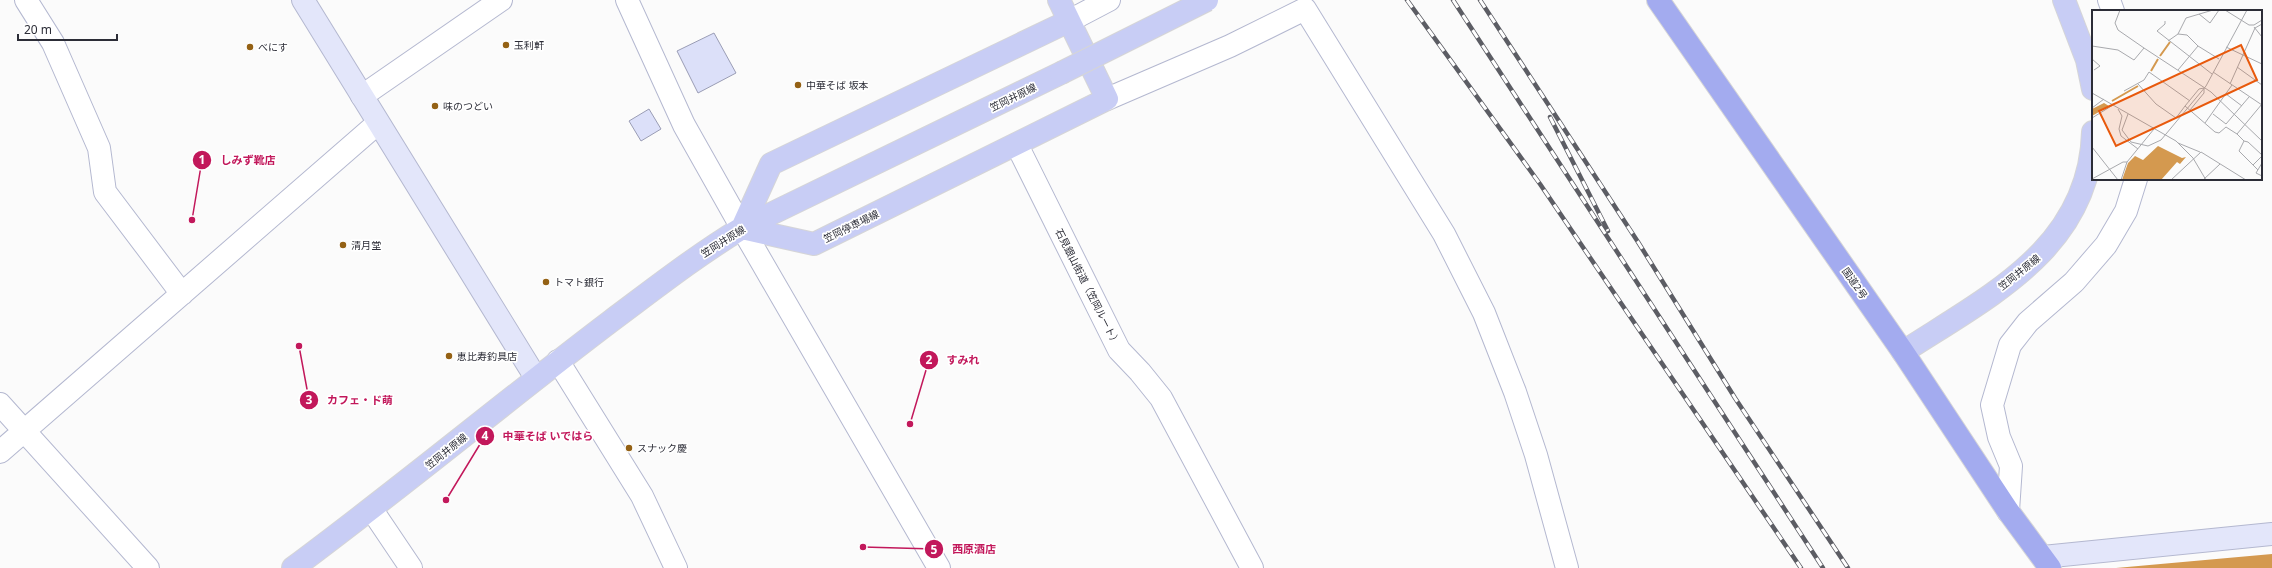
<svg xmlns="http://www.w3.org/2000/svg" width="2272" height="568" font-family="'Noto Sans','Noto Sans JP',sans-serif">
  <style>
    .water { fill: #d4994f }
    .building { fill: #dce0f9; stroke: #9a9db5 }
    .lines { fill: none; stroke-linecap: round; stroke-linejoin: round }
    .street-casing { stroke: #b4b8d0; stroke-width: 24 }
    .secondary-casing { stroke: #b4b8d0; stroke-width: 24 }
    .primary-casing { stroke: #d5d5d7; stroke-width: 24 }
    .highway-casing { stroke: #d5d5d7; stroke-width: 24 }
    .street { stroke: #fff; stroke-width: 22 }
    .secondary { stroke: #e3e6fa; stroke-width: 22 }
    .primary { stroke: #c8cdf5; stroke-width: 22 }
    .highway { stroke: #a3abef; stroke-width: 22 }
    .rail-casing { stroke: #5c5d64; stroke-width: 4.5 }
    .rail { stroke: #fff; stroke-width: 3; stroke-dasharray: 9; stroke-linecap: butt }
    .primary-bridge-casing { stroke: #d5d5d7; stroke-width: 24; stroke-linecap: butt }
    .primary-bridge { stroke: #c8cdf5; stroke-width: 22 }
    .poi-dot { fill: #946114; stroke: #fff; stroke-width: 1.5 }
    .labels { text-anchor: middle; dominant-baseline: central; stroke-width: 3.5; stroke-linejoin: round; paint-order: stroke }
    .poi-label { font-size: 10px; fill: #2c2d37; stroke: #fff; text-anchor: start }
    .street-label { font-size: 10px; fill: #2c2d37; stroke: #fff }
    .inset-river { fill: none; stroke: #d4994f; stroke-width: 2 }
    .inset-road { fill: none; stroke: #a8a9ad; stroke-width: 1 }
    .view { fill: #e8590c; fill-opacity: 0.15; stroke: #e8590c; stroke-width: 2 }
    .inset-edge { fill: none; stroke: #2c2d37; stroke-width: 2 }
    .leader { fill: none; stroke: #c2185b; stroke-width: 1.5 }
    .callout-dot { fill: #c2185b; stroke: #fff; stroke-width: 1.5 }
    .mark-label { font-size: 12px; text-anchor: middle; font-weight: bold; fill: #fff }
    .callout-label { font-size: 11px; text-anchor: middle; font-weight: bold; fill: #c2185b; stroke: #fff; stroke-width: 3.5; stroke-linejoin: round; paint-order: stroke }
  </style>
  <rect width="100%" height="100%" fill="#fbfbfb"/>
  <path class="water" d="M 2272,554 L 2272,568 L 2116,568 Z"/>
  <path class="building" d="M 714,33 L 736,73 L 698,93 L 677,51 Z
    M 649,109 L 661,129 L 641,141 L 629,121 Z"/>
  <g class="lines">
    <g class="street-casing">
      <path id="street" d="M 26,0 L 53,43 L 99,148 L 105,192 L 182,294
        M 627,0 L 684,125 L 742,228 L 939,568
        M 2109,0 L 2113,11
        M 1069,21 L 1109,0
        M 362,96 L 501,0
        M 1107,99 L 1230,46 L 1305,9 L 1444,234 L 1484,313 L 1515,392 L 1536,455 L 1567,568
        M 1017,145 L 1119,350 L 1140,372 L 1161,398 L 1252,568
        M 558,361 L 642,496 L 676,568
        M 0,404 L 148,568
        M 0,452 L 378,123
        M 372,510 L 411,568
        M 2008,511 L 2011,466 L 1999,437 L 1992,405 L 2010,345 L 2028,322 L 2074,282 L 2106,245 L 2126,211 L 2136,179"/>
    </g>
    <g class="secondary-casing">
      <path id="secondary" d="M 303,0 L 536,378
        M 2043,557 L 2272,534"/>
    </g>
    <g class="primary-casing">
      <path id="primary" d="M 2064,0 L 2087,60 L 2093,89
        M 742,228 L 814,244 L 1107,99 L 1059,0
        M 742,228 L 771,164 L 1069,21
        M 1903,352 C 1989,296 2090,248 2093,132
        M 293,568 C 401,488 504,402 611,321 C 654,289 696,256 742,228 L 1061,73"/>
    </g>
    <g class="highway-casing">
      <path id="highway" d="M 1658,0 L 1903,352 L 2008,511 L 2050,568"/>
    </g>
    <use href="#street" class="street"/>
    <use href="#secondary" class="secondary"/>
    <use href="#primary" class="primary"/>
    <use href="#highway" class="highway"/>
    <g class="rail-casing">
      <path id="rail" d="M 1407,0 L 1540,184 L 1801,568
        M 1453,0 L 1823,568
        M 1480,0 L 1638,242 L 1735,398 L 1848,568
        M 1550,117 L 1608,231"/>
    </g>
    <use href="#rail" class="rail"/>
    <g class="primary-bridge-casing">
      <path id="primary-bridge" d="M 1061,73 L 1207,0"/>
    </g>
    <use href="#primary-bridge" class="primary-bridge"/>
  </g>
  <g class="poi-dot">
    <circle cx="506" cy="45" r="4"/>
    <circle cx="250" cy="47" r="4"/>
    <circle cx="798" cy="85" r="4"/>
    <circle cx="435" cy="106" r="4"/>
    <circle cx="343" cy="245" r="4"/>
    <circle cx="546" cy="282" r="4"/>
    <circle cx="449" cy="356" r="4"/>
    <circle cx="629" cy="448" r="4"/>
  </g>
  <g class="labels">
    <g class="poi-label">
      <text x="514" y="45">玉利軒</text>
      <text x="258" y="47">べにす</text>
      <text x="806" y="85">中華そば 坂本</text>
      <text x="443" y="106">味のつどい</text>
      <text x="351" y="245">清月堂</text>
      <text x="554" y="282">トマト銀行</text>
      <text x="457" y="356">恵比寿釣具店</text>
      <text x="637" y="448">スナック慶</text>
    </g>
    <g class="street-label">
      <text transform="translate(1013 97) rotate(-26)">笠岡井原線</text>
      <text transform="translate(851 226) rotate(-26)">笠岡停車場線</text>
      <text transform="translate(723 241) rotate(-32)">笠岡井原線</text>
      <text transform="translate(2019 272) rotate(-39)">笠岡井原線</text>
      <text transform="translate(1855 283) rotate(55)">国道2号</text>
      <text transform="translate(1088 287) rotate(63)">石見銀山街道（笠岡ルート）</text>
      <text transform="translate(446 451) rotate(-39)">笠岡井原線</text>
    </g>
  </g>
  <g transform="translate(2092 10)">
    <rect width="170" height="170" fill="#fbfbfb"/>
    <path d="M 12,93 L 17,96 L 0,106 L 0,99 ZM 66,136 L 90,148 L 94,147 L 88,154 L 85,152 L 69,170 L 30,170 L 36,153 L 43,146 L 51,150 Z" fill="#d4994f"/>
    <path class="inset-river" d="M 68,46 L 78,32M 59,61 L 66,49M 20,91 L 46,76"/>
    <path class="inset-road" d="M 28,0 L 23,13 L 26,20 L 52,38M 133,0 L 157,15 L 162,15 L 170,10M 107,4 L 118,13 L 127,0M 73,11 L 73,14 L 65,21 L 120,64M 162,17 L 170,27M 86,24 L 94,8 L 121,0M 76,31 L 86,24 L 95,25 L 106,36 L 127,49M 0,36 L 26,40 L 42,50 L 52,38 L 119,82 L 170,131M 134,37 L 170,54M 0,49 L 8,56 L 2,60M 145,57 L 170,75M 86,60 L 106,36M 121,62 L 170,95M 46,74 L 64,94 L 84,108 L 93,96M 138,74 L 163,18 L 170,14M 112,78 L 107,79 L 93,96 L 123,122M 32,81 L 52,70 L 57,62 L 98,91M 0,83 L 84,131 L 101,148 L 114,170M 134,84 L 150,96M 0,98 L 12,89M 26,99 L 30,106 L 27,119 L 29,126 L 46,139M 98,100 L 112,83 L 112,78M 36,104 L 30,120 L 39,132 L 56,136 L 69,130 L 114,76 L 155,0M 121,104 L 134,114 L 157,87M 0,108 L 21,95M 113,113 L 140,75M 123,122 L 127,123 L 134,117 L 145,124 L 152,131 L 147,141 L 166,160M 145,124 L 170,94M 152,131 L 156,132 L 170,145M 86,133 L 108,142M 0,137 L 26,170M 170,153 L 164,163 L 170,166M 161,155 L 170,146M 0,169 L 31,152 L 35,152M 29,170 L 35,152 L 62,119M 79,170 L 109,142 L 154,170M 111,170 L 128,154"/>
    <path class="view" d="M 149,35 L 165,70 L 24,136 L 7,101 Z"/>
    <rect width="170" height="170" class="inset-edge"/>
  </g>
  <path class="leader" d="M192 220L202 160M910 424L929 360M299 346L309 400M446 500L485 436M863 547L934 549"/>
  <g class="callout-dot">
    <circle cx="192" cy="220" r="4"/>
    <circle cx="910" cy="424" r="4"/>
    <circle cx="299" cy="346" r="4"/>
    <circle cx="446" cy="500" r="4"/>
    <circle cx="863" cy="547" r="4"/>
    <circle cx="202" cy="160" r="10"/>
    <circle cx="929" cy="360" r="10"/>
    <circle cx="309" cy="400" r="10"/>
    <circle cx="485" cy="436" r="10"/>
    <circle cx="934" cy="549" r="10"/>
  </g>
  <g class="mark-label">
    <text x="202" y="164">1</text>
    <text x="929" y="364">2</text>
    <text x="309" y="404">3</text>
    <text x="485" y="440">4</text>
    <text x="934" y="554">5</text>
  </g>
  <g class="callout-label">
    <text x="248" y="164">しみず靴店</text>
    <text x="963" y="364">すみれ</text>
    <text x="360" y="404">カフェ・ド萌</text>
    <text x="548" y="440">中華そば いではら</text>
    <text x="974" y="553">西原酒店</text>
  </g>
  <path d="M18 34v6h99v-6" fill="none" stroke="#2c2d37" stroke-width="2"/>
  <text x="24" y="34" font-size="12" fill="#2c2d37" stroke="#ffffff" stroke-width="3" paint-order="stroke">20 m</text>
</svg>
